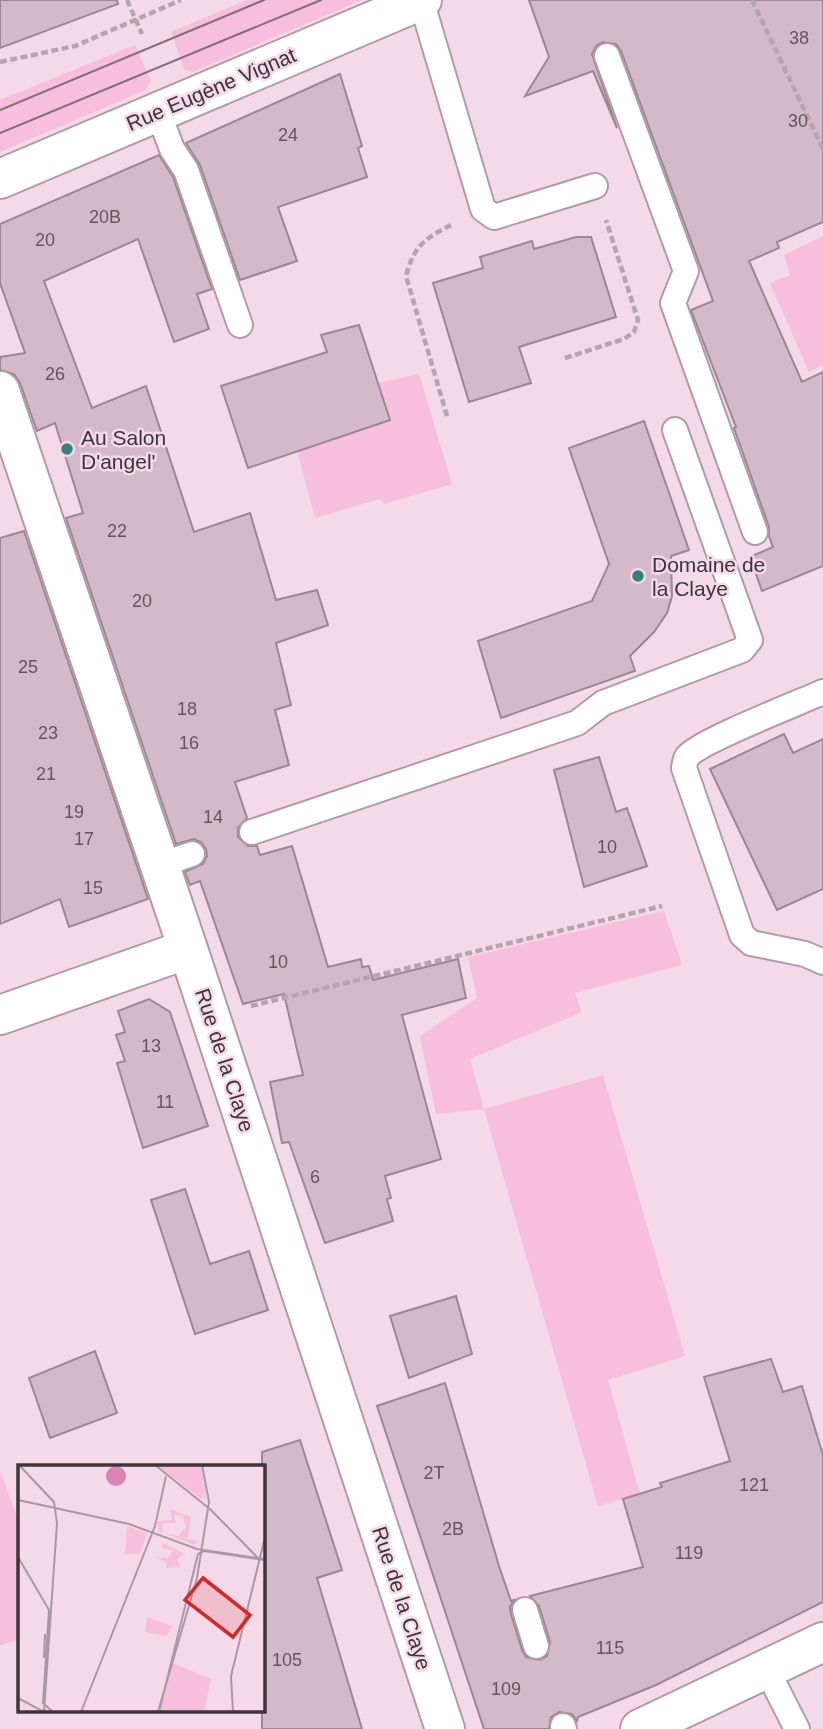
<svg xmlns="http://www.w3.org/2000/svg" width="823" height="1729" font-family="Arial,sans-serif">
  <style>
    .green { fill: #f8bede }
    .building { fill: #d4bac8; stroke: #9e8693; stroke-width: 2 }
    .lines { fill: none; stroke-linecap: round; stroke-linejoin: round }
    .lane-casing { stroke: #b39aa8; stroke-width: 28 }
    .street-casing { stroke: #b39aa8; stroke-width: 42 }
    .secondary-casing { stroke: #b39aa8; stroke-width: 42 }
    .path { stroke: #b8a3ae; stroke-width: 4.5; stroke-dasharray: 7 3.5; stroke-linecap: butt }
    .lane { stroke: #fff; stroke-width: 24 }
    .street { stroke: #fff; stroke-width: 38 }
    .secondary { stroke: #fff; stroke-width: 38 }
    .tram { stroke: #7e6e77; stroke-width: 2 }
    .poi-dot { fill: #378080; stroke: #f4dae8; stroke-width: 2.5 }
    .labels { text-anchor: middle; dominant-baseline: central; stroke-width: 5; stroke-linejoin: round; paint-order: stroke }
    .number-label { font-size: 18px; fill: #64565d }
    .street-label { font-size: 21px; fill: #3e3439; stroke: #f4dae8 }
    .poi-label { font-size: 21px; fill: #3e3439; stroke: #f4dae8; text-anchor: start }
    .inset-road { fill: none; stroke: #ab98a2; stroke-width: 2 }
    .view { fill: #d62828; fill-opacity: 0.15; stroke: #d62828; stroke-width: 3.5 }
    .inset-edge { fill: none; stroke: #3e3439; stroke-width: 3.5 }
  </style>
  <rect width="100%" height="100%" fill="#f4dae8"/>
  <path class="green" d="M 247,0 L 362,0 L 193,72 L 184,69 L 171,32 Z
    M 135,45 L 151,81 L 146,90 L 0,152 L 0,100 Z
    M 823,236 L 823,365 L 809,372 L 770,283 L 790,275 L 784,255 Z
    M 419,374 L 452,484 L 384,504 L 380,499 L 315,518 L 297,450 L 390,420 L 377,383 Z
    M 664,911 L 682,965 L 575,993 L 582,1012 L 470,1059 L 484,1109 L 603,1075 L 685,1356 L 608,1380 L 640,1494 L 598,1506 L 484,1109 L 436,1114 L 420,1036 L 477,998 L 468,957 Z
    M 0,1471 L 19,1521 L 19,1639 L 0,1646 Z"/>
  <path class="building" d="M 0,0 L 117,0 L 118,4 L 0,48 Z
    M 529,0 L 823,0 L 823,222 L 777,242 L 779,248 L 749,261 L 802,382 L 823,372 L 823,566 L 762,591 L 750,557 L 773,547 L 769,536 L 769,527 L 734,428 L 736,427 L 691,310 L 713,301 L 621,51 L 616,44 L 603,42 L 596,46 L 592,54 L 617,128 L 593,71 L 525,96 L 549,57 Z
    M 340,74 L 362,146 L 358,148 L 367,177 L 278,207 L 297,261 L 240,280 L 200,165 L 186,143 Z
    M 159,155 L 173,177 L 212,289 L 197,294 L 209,329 L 174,342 L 138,239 L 44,281 L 92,408 L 146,386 L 194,532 L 250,513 L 276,600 L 317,590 L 328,625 L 276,643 L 291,705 L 275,710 L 289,765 L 235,782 L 247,818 L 238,828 L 238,837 L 248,846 L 257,846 L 260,855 L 292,846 L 328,967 L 361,959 L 362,967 L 369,966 L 373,980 L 458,959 L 466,998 L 402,1015 L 441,1159 L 385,1176 L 391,1198 L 387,1199 L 393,1221 L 325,1243 L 289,1142 L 282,1143 L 270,1082 L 303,1075 L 284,994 L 243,1004 L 200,881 L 190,885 L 185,872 L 203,864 L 207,856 L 206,849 L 201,842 L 194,839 L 176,844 L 66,518 L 83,513 L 55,423 L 37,431 L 20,383 L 14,374 L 0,370 L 0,357 L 25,353 L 0,283 L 0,224 Z
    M 576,237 L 591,237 L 616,317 L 519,347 L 531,383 L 469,402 L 433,283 L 483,268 L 480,257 L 532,241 L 534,249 Z
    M 359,325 L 390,420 L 248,468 L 221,386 L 327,352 L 321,335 Z
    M 644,421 L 689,550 L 671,556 L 672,596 L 667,613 L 654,632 L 630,656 L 635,671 L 501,718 L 478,641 L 592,601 L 609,564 L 569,448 Z
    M 24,531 L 148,899 L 69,927 L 60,899 L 0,924 L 0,538 Z
    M 784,734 L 793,753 L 823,739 L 823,889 L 777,910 L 710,769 Z
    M 599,757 L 616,812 L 627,808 L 647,866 L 584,887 L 554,770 Z
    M 149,999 L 170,1012 L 208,1126 L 143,1148 L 117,1063 L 125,1061 L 116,1035 L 125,1032 L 118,1011 Z
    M 185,1189 L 210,1264 L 249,1251 L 268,1310 L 195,1334 L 151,1200 Z
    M 456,1296 L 472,1354 L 409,1378 L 390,1316 Z
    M 95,1351 L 117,1413 L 50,1438 L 29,1378 Z
    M 771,1359 L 783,1392 L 802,1386 L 823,1455 L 823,1602 L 656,1685 L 578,1717 L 577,1721 L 572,1714 L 559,1712 L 551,1717 L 549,1729 L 484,1729 L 377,1406 L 445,1383 L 499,1566 L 511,1601 L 514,1600 L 510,1607 L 511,1614 L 522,1650 L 526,1657 L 540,1660 L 547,1656 L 550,1642 L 539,1606 L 530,1596 L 643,1567 L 623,1499 L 662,1487 L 660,1483 L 730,1461 L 704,1377 Z
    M 300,1440 L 342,1570 L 317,1578 L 362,1729 L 262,1729 L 262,1452 Z"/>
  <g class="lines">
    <g class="lane-casing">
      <path id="lane" d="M 421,0 L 483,209 L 494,217 L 595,186
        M 607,56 L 686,271 L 673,303 L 755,532
        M 158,112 L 172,149 L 186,170 L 240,325
        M 823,692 C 799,703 699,741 687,757 C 685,760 685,764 684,768 L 742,935 L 751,943 L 805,954 L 823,962
        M 252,832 L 577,723 L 603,703 L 742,650 L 750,640 L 675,430
        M 160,865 L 192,854
        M 525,1610 L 536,1646
        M 767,1670 L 797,1729
        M 563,1726 L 564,1729"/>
    </g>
    <g class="street-casing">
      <path id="street" d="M 0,391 L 188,949 L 445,1729
        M 0,1015 L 188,949"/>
    </g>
    <g class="secondary-casing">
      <path id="secondary" d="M 0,179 L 422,0
        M 640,1729 L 823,1642"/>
    </g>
    <path class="path" d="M 127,0 L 142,34
      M 752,0 L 823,149
      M 0,62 L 75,46 L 181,0
      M 565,358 L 624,339 L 634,332 L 638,320 L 606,220
      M 447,416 L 406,276 C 414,246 424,239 451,225
      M 251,1006 L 662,906"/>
    <use href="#lane" class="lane"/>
    <use href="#street" class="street"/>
    <use href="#secondary" class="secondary"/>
    <path class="tram" d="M 0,110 L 264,0
      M 0,133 L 321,0"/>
  </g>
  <g class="poi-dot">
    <circle cx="67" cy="449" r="7"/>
    <circle cx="638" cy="576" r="7"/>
  </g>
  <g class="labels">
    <g class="number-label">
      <text x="799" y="38">38</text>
      <text x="798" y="121">30</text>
      <text x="288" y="135">24</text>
      <text x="105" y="217">20B</text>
      <text x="45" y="240">20</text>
      <text x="55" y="374">26</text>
      <text x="117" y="531">22</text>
      <text x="142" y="601">20</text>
      <text x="28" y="667">25</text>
      <text x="187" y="709">18</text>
      <text x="48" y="733">23</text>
      <text x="189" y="743">16</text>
      <text x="46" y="774">21</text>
      <text x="74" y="812">19</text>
      <text x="213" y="817">14</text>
      <text x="84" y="839">17</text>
      <text x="607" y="847">10</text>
      <text x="93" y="888">15</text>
      <text x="278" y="962">10</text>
      <text x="151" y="1046">13</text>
      <text x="165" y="1102">11</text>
      <text x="315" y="1177">6</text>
      <text x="434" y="1473">2T</text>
      <text x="754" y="1485">121</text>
      <text x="453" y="1529">2B</text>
      <text x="689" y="1553">119</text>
      <text x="610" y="1648">115</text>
      <text x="287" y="1660">105</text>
      <text x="506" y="1689">109</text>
    </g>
    <g class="street-label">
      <text transform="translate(211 89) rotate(-23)">Rue Eugène Vignat</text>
      <text transform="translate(225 1060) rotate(72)">Rue de la Claye</text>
      <text transform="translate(402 1598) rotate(72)">Rue de la Claye</text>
    </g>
    <g class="poi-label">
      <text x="81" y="437">Au Salon<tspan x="81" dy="24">D'angel'</tspan></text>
      <text x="652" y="564">Domaine de<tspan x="652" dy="24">la Claye</tspan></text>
    </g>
  </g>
  <g transform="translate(18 1465)">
    <rect width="247" height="247" fill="#f4dae8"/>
    <path d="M 139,0 L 183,0 L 188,33 L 183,34 ZM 152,44 L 173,52 L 170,73 L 164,73 L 180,76 L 177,80 L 146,68 L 160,71 L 168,62 L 165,51 L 156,49 L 158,58 L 144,58 L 145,68 L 140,66 L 140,56 L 154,55 ZM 109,61 L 129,68 L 122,89 L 107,89 ZM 145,78 L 167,89 L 159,94 L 163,102 L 148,103 L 149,97 L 138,92 L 151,93 L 154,85 L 143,83 ZM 129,152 L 154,161 L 149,171 L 127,167 ZM 155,198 L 193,214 L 186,247 L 141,247 Z" fill="#f8bede"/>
    <path d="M88 11a10 10 0 1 1 20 0a10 10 0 1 1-20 0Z" fill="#d985b6"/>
    <path class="inset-road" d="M 137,0 L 193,45 L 240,93M 0,35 L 111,59 L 179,84 L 247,94M 0,92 L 31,145 L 25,238 L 35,247M 26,193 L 27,169M 0,233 L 26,247 L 39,58 L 36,37 L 1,0M 63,247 L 137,61 L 148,11M 140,247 L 179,113 L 191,37 L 184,0M 141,247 L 180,89 L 186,86 L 247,95M 215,247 L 213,211 L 247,72"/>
    <path class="view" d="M 185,113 L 232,150 L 215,172 L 167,135 Z"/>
    <rect width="247" height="247" class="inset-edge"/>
  </g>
</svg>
